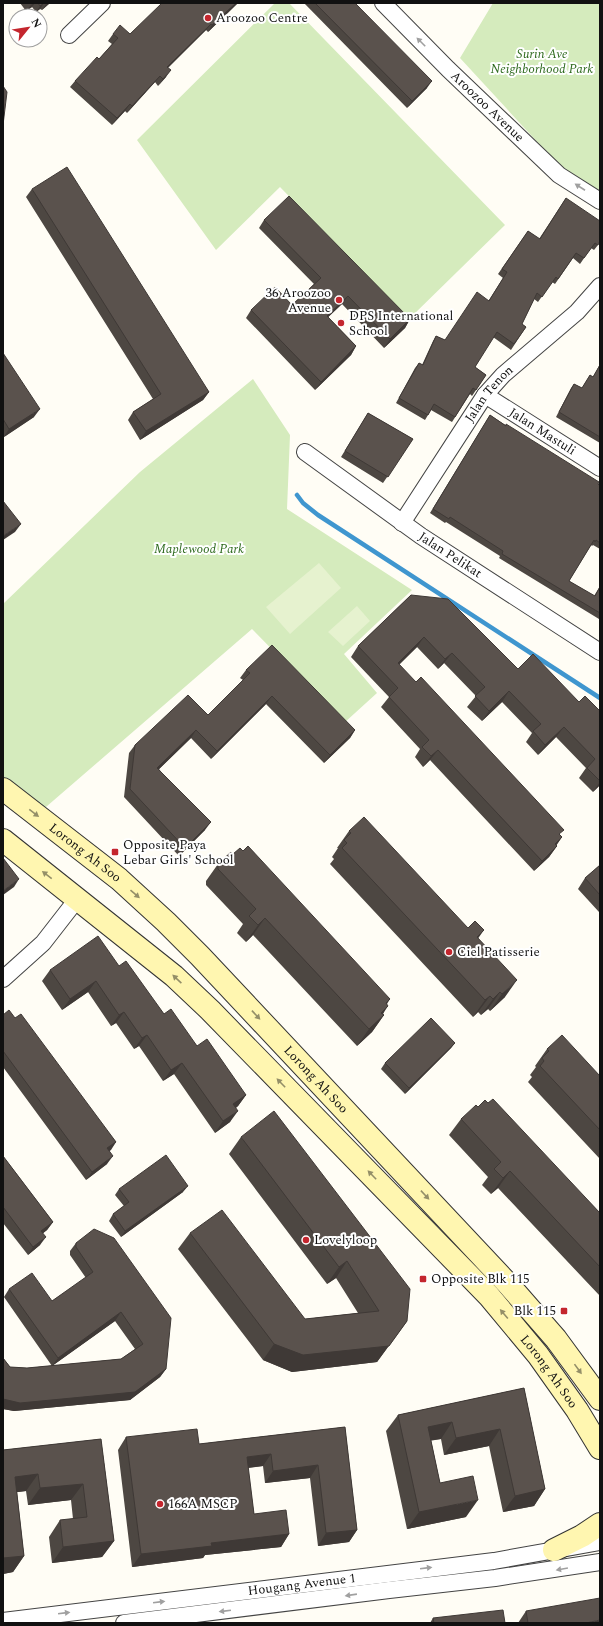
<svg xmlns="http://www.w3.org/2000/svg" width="603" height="1626" font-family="Spectral,serif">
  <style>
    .green { fill: #d5ebbd }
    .pitch { fill: #e6f2cf }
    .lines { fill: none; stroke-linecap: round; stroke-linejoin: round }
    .stream { stroke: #3f96cf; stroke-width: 4.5 }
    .minor-casing { stroke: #444; stroke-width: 18 }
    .secondary-casing { stroke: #333; stroke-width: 24 }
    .minor { stroke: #fff; stroke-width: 16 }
    .secondary { stroke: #fff6b0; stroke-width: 22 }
    .wall { fill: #4d4742 }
    .shaded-wall { fill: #3f3936 }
    .building { fill: #5a524d; stroke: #3f3936 }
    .oneway { fill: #a0a0a0 }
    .oneway2 { fill: #948f68 }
    .poi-dot { fill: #c4262e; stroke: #fff; stroke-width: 1.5 }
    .labels { text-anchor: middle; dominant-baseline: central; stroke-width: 4; stroke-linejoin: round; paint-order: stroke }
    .poi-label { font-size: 13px; fill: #111; stroke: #fff; text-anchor: start }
    .park-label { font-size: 13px; font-style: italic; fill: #2f6b1f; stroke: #fff }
    .street-label { font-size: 13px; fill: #111; stroke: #fff }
  </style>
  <rect width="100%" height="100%" fill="#fffdf5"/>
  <path class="green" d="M 275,3 L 289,3 L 505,225 L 409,319 L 280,187 L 216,250 L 137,140 Z
    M 493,3 L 600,3 L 600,193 L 563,170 L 460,58 Z
    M 253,379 L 290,435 L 287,509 L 412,590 L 344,654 L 377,693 L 344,723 L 252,629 L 39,813 L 3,785 L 3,604 L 140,472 Z"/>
  <path class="pitch" d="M 319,563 L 341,588 L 290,634 L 266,607 Z
    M 357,606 L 370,621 L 343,646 L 328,632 Z"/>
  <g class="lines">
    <path class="stream" d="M 297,495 L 303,503 L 318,515 L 600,698"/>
    <g class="minor-casing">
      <g id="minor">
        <path id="s1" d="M 383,3 L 448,69 L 559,175 L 600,201"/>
        <path d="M 69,35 L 102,3"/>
        <path id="s2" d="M 485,395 L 600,468"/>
        <path id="s3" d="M 305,452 L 421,536 L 600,652"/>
        <path id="s4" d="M 402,523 L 485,395 L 503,375 L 577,312 L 600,286"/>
        <path d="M 3,979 L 43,943 L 78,898"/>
        <path id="s5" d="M 3,1621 L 494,1561 L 600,1542"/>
        <path d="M 124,1623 L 389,1590 L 495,1578 L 600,1562"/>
      </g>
    </g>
    <g class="secondary-casing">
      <g id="secondary">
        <path id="s6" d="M 3,789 L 119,879 L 166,922 L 200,956 L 508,1284 L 556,1339 L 600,1399"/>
        <path id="s7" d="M 3,840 L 174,976 L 210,1010 L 489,1296 L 538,1355 L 577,1410 L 600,1448"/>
        <path d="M 554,1550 L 582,1536 L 600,1524"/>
      </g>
    </g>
    <use href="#minor" class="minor"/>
    <use href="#secondary" class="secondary"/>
  </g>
  <path class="wall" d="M 20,3 L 50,3 L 42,10 L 40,9 L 36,12 L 32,7 L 26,11 Z
    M 238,3 L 208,32 L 206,30 L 168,68 L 166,77 L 158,86 L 155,82 L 127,113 L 125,111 L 112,125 L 70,87 L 75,81 L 99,59 L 112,44 L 108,41 L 113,34 L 130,34 Z
    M 304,3 L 355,3 L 427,88 L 407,108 Z
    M 32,189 L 209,392 L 203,400 L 140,440 L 128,420 L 133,412 L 153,399 L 26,197 Z
    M 566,198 L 598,245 L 594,250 L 591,248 L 580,264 L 573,258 L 555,284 L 552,282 L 538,302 L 534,299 L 522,324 L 526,327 L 511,350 L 493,337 L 475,367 L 486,375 L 472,396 L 470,394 L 452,422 L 431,410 L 425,420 L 396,403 L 415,368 L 419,363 L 422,365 L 433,341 L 436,336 L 445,340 L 489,300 L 503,278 L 498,274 L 528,231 L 539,239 Z
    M 264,220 L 410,319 L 405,328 L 384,348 L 342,304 L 328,317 L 356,346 L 351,355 L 315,390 L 246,318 L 251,310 L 292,305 L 314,284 L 259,228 Z
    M 3,353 L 34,417 L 4,437 L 3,436 Z
    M 600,364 L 600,443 L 556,417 L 571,388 L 574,384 L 582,388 L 590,375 L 593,377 Z
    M 368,413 L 413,439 L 383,483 L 341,457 Z
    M 490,415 L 600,486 L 600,549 L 593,545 L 592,546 L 591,545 L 569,581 L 594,596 L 600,586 L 600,618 L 599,619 L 499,558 L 500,556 L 446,522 L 445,523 L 430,513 Z
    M 411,595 L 518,669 L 579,702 L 600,711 L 600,785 L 593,792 L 579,778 L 586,768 L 556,737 L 538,755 L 526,742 L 532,733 L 502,702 L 482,721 L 467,707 L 476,696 L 444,663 L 438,669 L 417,647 L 399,665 L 562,837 L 556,846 L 557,846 L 549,857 L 534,871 L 430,760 L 423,767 L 415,757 L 420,749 L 381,707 L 389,697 L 351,657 L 358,646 Z
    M 246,670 L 355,730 L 350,738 L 324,763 L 266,704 L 211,759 L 191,738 L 159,769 L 205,830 L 179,856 L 124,797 L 129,753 L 135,745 L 208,715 L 243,680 L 240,678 Z
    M 349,831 L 478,939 L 505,997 L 490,1011 L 488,1009 L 481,1015 L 478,1012 L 473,1017 L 330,864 L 334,859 L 332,857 L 338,848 L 337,848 Z
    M 218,864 L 390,999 L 387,1004 L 383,1014 L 384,1015 L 372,1032 L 357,1046 L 253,935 L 246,942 L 237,933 L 243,924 L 206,885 L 206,881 Z
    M 600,865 L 600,911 L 599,912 L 578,889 L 585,878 Z
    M 119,966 L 164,1014 L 197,1046 L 246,1095 L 238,1106 L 236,1108 L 230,1122 L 215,1133 L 174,1074 L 163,1081 L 139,1046 L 134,1049 L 116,1023 L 111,1026 L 88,992 L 62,1010 L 42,981 L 50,970 Z
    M 3,1015 L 15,1018 L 116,1142 L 109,1151 L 107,1164 L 86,1180 L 3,1067 Z
    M 455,1043 L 451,1048 L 405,1094 L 381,1069 L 385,1063 Z
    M 547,1049 L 600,1076 L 600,1159 L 528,1082 L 532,1077 L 530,1075 L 536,1067 L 535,1066 Z
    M 488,1103 L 600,1213 L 600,1296 L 498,1188 L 491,1194 L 482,1185 L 488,1177 L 449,1135 L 461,1119 L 478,1107 Z
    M 241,1137 L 407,1321 L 377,1362 L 292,1372 L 263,1360 L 178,1249 L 190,1233 L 305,1319 L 358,1313 L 336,1278 L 327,1284 L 229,1154 Z
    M 3,1156 L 53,1222 L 47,1230 L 43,1233 L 40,1245 L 28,1255 L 3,1223 Z
    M 119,1189 L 183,1192 L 121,1237 L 109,1221 L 113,1214 L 124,1206 L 115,1195 Z
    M 76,1243 L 166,1369 L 160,1377 L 130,1400 L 14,1411 L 3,1409 L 3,1358 L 10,1367 L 27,1368 L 121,1359 L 135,1349 L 115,1321 L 52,1366 L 4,1297 L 9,1289 L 52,1301 L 86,1278 L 70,1255 L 70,1251 Z
    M 524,1388 L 545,1489 L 534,1506 L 503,1512 L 489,1446 L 444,1455 L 441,1439 L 431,1440 L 440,1483 L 466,1517 L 407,1529 L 386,1431 L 398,1415 Z
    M 345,1427 L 357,1530 L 349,1542 L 318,1546 L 310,1478 L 265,1483 L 263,1466 L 248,1468 L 254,1514 L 289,1534 L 281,1547 L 205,1555 L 203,1558 L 132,1567 L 118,1450 L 126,1437 L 199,1444 Z
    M 101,1439 L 114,1541 L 102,1557 L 52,1563 L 49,1537 L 60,1520 L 73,1519 L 71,1500 L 28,1505 L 26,1491 L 17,1492 L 24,1556 L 13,1572 L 3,1574 L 3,1450 Z
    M 526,1611 L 600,1623 L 518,1623 Z
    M 433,1618 L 505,1623 L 430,1623 Z"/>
  <path class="shaded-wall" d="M 34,3 L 35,3 L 32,7 L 26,11 L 31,5 Z
    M 44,3 L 40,9 L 36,12 L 40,6 Z
    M 47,3 L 50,3 L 42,10 L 46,4 Z
    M 236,3 L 238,3 L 208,32 L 212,25 Z
    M 211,24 L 206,30 L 162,73 L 167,67 Z
    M 171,70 L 166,77 L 158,86 L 163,79 Z
    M 160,76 L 155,82 L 127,113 L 132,106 Z
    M 432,81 L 427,88 L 407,108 L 412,101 Z
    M 130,104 L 125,111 L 112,125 L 117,118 Z
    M 348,296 L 342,304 L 321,324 L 327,316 Z
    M 410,319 L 405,328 L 384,348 L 390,339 Z
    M 356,346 L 351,355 L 315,390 L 321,382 Z
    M 209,392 L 203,400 L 140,440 L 146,431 Z
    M 40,409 L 34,417 L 4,437 L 9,429 Z
    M 21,524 L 15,532 L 3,540 L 3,536 Z
    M 424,637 L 417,647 L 390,673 L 398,663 Z
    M 452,653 L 444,663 L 438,669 L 445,659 Z
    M 509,691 L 502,702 L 482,721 L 489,711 Z
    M 272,696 L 266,704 L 211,759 L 217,751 Z
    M 564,727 L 556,737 L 538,755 L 545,745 Z
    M 196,730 L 191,738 L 152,776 L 157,768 Z
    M 355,730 L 350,738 L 324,763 L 330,755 Z
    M 438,750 L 430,760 L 423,767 L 431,756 Z
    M 600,782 L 600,785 L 593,792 Z
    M 211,822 L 205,830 L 179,856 L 185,848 Z
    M 562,837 L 554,848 L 555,844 Z
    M 557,846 L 549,857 L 534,871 L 542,861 Z
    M 19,879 L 14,887 L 3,895 L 3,891 Z
    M 265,918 L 253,935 L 246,942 L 258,925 Z
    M 484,930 L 472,947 L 477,937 Z
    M 517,980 L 505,997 L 490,1011 L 502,994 Z
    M 96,981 L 88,992 L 62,1010 L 70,999 Z
    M 500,992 L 488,1009 L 481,1015 L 493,999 Z
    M 490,996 L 478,1012 L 473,1017 L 485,1000 Z
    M 388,1006 L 379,1020 L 384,1015 L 372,1032 L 357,1046 L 369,1029 L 381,1013 Z
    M 124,1012 L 116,1023 L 111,1026 L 119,1015 Z
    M 147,1035 L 139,1046 L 134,1049 L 142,1038 Z
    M 455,1043 L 451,1048 L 405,1094 L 409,1088 Z
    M 182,1063 L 174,1074 L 163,1081 L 171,1070 Z
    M 246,1095 L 238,1106 L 225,1115 L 233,1104 Z
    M 238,1111 L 230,1122 L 215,1133 L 223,1121 Z
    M 116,1142 L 111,1150 L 102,1157 L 107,1148 Z
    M 113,1156 L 107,1164 L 86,1180 L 92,1172 Z
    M 510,1171 L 498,1188 L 491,1194 L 503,1178 Z
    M 188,1186 L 183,1192 L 121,1237 L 125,1231 Z
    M 53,1222 L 47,1230 L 36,1239 L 41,1231 Z
    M 46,1237 L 40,1245 L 28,1255 L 33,1247 Z
    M 347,1261 L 336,1278 L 327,1284 L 339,1267 Z
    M 121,1312 L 115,1321 L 52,1366 L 58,1358 Z
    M 407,1321 L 377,1362 L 292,1372 L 263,1360 L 274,1344 Z
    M 166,1369 L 160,1377 L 130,1400 L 14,1411 L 3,1409 L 3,1399 Z
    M 452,1422 L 441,1439 L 417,1443 L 428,1427 Z
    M 500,1429 L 489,1446 L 444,1455 L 456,1438 Z
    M 271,1454 L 263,1466 L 238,1469 L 247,1457 Z
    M 318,1465 L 310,1478 L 265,1483 L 273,1471 Z
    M 38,1474 L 26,1491 L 3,1494 L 15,1477 Z
    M 83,1484 L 71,1500 L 28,1505 L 40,1488 Z
    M 545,1489 L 534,1506 L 503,1512 L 515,1496 Z
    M 478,1500 L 466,1517 L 407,1529 L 419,1512 Z
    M 357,1530 L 349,1542 L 318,1546 L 326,1533 Z
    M 289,1534 L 281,1547 L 205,1555 L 203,1558 L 132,1567 L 141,1554 L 211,1543 Z
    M 114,1541 L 102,1557 L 52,1563 L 63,1547 Z
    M 24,1556 L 13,1572 L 3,1574 L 3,1558 Z
    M 600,1620 L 600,1623 L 586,1623 Z"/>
  <path class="building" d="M 38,3 L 44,3 L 40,6 Z
    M 162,3 L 236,3 L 212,25 L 211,24 L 167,67 L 171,70 L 163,79 L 160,76 L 132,106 L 130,104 L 117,118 L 75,81 L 97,57 L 99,59 L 118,38 L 113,34 L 120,25 L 130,34 Z
    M 315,3 L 355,3 L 432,81 L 412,101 Z
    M 3,86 L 7,92 L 3,125 Z
    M 67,167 L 209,392 L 146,431 L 133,412 L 161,394 L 32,189 Z
    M 289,196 L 410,319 L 390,339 L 348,296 L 327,316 L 356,346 L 321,382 L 251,310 L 275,287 L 292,305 L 321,278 L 264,220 Z
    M 566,198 L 600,221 L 600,241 L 598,245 L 595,243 L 584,258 L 576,253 L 558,279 L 556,277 L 542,297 L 537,293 L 522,324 L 526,327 L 514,344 L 497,332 L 475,367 L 486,375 L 476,390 L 473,388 L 455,417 L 434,404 L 428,415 L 399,398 L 419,363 L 423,365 L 436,336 L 445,340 L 477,292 L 489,301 L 507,272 L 502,269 L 528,231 L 540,239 Z
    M 3,353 L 40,409 L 9,429 L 3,419 Z
    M 600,365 L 600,437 L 559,412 L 574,384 L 582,388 L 590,375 L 593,377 Z
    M 368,413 L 413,439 L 388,477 L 345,451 Z
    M 490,415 L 506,426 L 506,424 L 599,482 L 598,484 L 600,486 L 600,543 L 596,540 L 595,542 L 594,540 L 569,581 L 595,596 L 600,587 L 600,613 L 502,554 L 503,551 L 450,517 L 449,519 L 433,509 Z
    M 3,501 L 21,524 L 3,536 Z
    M 411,595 L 448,599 L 518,669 L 533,654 L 579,702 L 585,696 L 600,711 L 600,781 L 587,768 L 595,759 L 564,727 L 545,745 L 533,731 L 541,724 L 509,691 L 489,711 L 475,696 L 485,687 L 452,653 L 445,659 L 424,637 L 398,663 L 416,682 L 421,677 L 564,830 L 559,834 L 562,837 L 555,844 L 557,846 L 542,861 L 438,750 L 431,756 L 422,747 L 429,740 L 389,697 L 398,688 L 358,646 Z
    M 272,645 L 355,730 L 330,755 L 272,696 L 217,751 L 196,730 L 157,768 L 211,822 L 185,848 L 130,789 L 135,745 L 188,695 L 208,715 L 250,673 L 246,670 Z
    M 364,817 L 468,928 L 475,921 L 484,930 L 477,937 L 517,980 L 502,994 L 500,992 L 493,999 L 490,996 L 485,1000 L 342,848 L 347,843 L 344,840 L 351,833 L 349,831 Z
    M 248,846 L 390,999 L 386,1003 L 388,1006 L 381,1013 L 384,1015 L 369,1029 L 265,918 L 258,925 L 249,916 L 256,909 L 218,869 L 218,864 L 231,852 L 233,854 L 240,848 L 243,851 Z
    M 3,858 L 19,879 L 3,891 Z
    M 600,865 L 600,895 L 585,878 Z
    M 98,936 L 119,966 L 126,961 L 164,1014 L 171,1009 L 197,1046 L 207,1039 L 246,1095 L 233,1104 L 238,1111 L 223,1121 L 182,1063 L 171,1070 L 147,1035 L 142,1038 L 124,1012 L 119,1015 L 96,981 L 70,999 L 50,970 Z
    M 9,1010 L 15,1018 L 21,1014 L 116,1142 L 107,1148 L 113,1156 L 92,1172 L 3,1051 L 3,1015 Z
    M 431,1018 L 455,1043 L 409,1088 L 385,1063 Z
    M 562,1035 L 600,1076 L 600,1130 L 540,1066 L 544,1061 L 542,1058 L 549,1051 L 547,1049 Z
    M 493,1099 L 600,1213 L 600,1267 L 510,1171 L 503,1178 L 494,1169 L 501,1162 L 461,1119 L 476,1105 L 478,1107 L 485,1100 L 488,1103 Z
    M 274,1111 L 410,1289 L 407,1321 L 389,1346 L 303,1355 L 274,1344 L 190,1233 L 222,1210 L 305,1319 L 379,1311 L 347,1261 L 339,1267 L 241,1137 Z
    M 166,1155 L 188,1186 L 125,1231 L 113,1214 L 129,1202 L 119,1189 Z
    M 3,1156 L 53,1222 L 41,1231 L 46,1237 L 33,1247 L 3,1207 Z
    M 94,1229 L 114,1238 L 171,1318 L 166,1369 L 135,1392 L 20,1403 L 3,1399 L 3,1358 L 10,1367 L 27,1368 L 121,1359 L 143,1344 L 121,1312 L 58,1358 L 9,1289 L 32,1273 L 52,1301 L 93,1272 L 76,1247 L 76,1243 Z
    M 524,1388 L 545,1489 L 515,1496 L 500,1429 L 456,1438 L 452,1422 L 428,1427 L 440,1483 L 473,1476 L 478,1500 L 419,1512 L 398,1415 Z
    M 345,1427 L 357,1530 L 326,1533 L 318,1465 L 273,1471 L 271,1454 L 247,1457 L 254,1514 L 286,1510 L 289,1534 L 211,1543 L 212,1546 L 141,1554 L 126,1437 L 197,1429 L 199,1444 Z
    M 101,1439 L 114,1541 L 63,1547 L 60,1520 L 87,1517 L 83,1484 L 40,1488 L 38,1474 L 15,1477 L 24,1556 L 3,1558 L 3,1450 Z
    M 600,1598 L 600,1620 L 586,1623 L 528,1623 L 526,1611 Z
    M 503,1610 L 505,1623 L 434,1623 L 433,1618 Z"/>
  <defs><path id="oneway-solid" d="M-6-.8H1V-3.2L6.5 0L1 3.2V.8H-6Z"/></defs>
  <g class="oneway">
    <use href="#oneway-solid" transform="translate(421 42) rotate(-135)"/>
    <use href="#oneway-solid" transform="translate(580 187) rotate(-147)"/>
    <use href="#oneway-solid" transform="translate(426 1568) rotate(-7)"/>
    <use href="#oneway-solid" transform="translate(562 1569) rotate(170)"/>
    <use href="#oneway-solid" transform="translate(351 1595) rotate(172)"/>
    <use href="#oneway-solid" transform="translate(159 1602) rotate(-7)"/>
    <use href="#oneway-solid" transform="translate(225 1611) rotate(173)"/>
    <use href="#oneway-solid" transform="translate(64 1613) rotate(-7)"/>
  </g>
  <g class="oneway2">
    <use href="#oneway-solid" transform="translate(34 813) rotate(38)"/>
    <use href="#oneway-solid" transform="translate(47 875) rotate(-142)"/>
    <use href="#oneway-solid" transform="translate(135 894) rotate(41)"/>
    <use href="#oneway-solid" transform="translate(177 979) rotate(-137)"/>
    <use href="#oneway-solid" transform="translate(256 1015) rotate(47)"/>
    <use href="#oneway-solid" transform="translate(281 1083) rotate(-134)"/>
    <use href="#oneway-solid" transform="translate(372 1175) rotate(-134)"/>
    <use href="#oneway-solid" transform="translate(425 1195) rotate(47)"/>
    <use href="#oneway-solid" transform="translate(504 1314) rotate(-130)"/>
    <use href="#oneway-solid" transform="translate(578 1369) rotate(54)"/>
  </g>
  <g class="poi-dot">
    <circle cx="208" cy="18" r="4"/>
    <circle cx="339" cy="300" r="4"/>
    <circle cx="341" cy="323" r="4"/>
    <rect x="111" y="848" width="8" height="8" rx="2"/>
    <circle cx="449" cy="952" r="4"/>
    <circle cx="306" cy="1240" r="4"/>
    <rect x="419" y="1275" width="8" height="8" rx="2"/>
    <rect x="560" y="1307" width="8" height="8" rx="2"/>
    <circle cx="160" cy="1504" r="4"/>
  </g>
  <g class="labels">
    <g class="poi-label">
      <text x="216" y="18">Aroozoo Centre</text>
      <text x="331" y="293" text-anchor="end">36 Aroozoo<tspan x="331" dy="15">Avenue</tspan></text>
      <text x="349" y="316">DPS International<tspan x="349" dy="15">School</tspan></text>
      <text x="123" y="845">Opposite Paya<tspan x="123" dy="15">Lebar Girls' School</tspan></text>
      <text x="457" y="952">Ciel Patisserie</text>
      <text x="314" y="1240">Lovelyloop</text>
      <text x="431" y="1279">Opposite Blk 115</text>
      <text x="556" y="1311" text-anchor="end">Blk 115</text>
      <text x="168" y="1504">166A MSCP</text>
    </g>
    <g class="park-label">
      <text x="542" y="54">Surin Ave<tspan x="542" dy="15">Neighborhood Park</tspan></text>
      <text x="199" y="549">Maplewood Park</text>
    </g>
    <g class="street-label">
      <text stroke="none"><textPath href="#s1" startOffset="147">Aroozoo Avenue</textPath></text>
      <text stroke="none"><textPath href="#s4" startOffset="156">Jalan Tenon</textPath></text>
      <text stroke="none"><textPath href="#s2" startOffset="68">Jalan Mastuli</textPath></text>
      <text stroke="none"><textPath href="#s3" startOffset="178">Jalan Pelikat</textPath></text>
      <text stroke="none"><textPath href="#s6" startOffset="104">Lorong Ah Soo</textPath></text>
      <text stroke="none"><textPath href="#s6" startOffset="428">Lorong Ah Soo</textPath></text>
      <text stroke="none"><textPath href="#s7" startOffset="764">Lorong Ah Soo</textPath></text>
      <text stroke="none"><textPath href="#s5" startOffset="301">Hougang Avenue 1</textPath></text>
    </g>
  </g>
  <rect width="603" height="1626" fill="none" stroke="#111111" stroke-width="8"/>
  <g transform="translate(28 28) rotate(60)"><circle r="19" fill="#ffffff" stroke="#a0a0a0"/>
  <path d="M0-3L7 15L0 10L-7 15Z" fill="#c4262e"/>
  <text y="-6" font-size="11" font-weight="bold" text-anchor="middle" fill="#111111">N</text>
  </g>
</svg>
